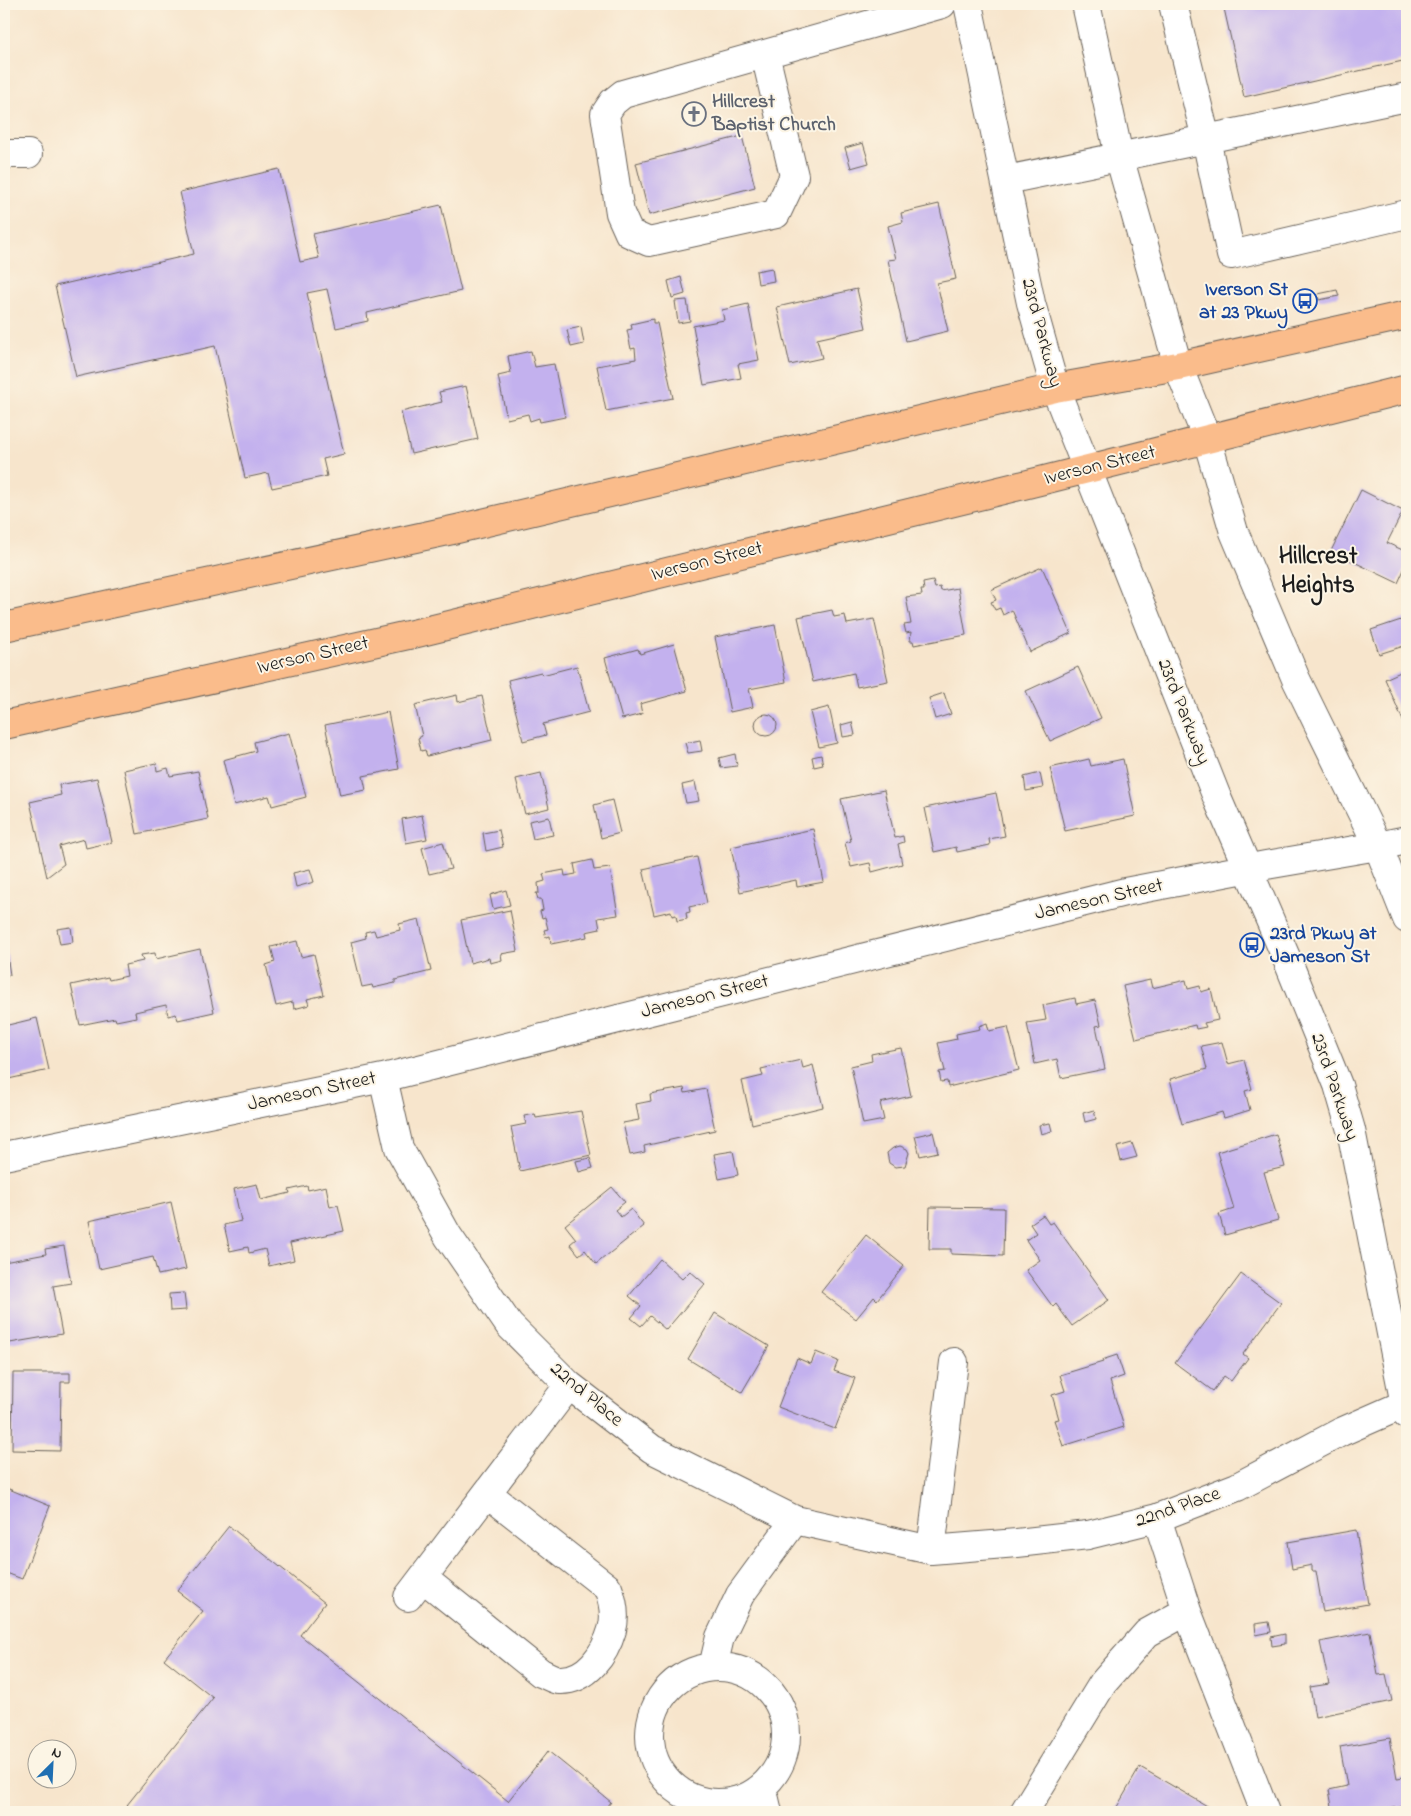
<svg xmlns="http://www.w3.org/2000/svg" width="1411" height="1816" font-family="'Indie Flower',sans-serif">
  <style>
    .building { fill: #c3b1ee }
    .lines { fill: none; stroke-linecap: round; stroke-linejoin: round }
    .minor-casing { stroke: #69625a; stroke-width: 30 }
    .major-casing { stroke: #69625a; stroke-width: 30 }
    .minor { stroke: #fff; stroke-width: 28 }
    .major { stroke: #fabc8b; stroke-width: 28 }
    .labels { text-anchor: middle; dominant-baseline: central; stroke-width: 4; stroke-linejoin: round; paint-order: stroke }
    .worship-label { font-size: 20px; font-weight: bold; fill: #5b616d; stroke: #fcf5e5; text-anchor: start }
    .transit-label { font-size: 20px; font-weight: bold; fill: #164399; stroke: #fcf5e5; text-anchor: end }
    .street-label { font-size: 20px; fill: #1c1c1c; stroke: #fcf5e5 }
    .district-label { font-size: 25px; font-weight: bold; fill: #1c1c1c; stroke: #fcf5e5 }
  </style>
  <rect width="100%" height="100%" fill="#fcf5e5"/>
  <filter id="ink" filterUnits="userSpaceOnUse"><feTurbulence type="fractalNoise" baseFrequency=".02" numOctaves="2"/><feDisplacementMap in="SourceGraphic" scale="10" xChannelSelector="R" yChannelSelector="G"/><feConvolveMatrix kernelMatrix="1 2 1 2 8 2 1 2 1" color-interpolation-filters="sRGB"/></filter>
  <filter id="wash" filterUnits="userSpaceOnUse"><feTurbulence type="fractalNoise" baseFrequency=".0096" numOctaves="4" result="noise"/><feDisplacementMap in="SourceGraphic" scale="20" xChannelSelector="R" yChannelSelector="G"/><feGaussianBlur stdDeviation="1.12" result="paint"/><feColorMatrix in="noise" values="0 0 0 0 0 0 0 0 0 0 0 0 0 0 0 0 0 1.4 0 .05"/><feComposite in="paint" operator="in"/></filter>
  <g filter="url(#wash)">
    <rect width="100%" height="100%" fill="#f7e5cc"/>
    <g id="blocks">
      <path class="building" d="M 1223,4 L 1407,4 L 1407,60 L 1244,97 Z
        M 742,136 L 755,187 L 649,215 L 636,163 Z
        M 863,143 L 869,163 L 851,168 L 845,148 Z
        M 279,169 L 300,262 L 319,258 L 313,234 L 441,205 L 461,291 L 367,313 L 368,321 L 336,328 L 327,289 L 307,293 L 344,454 L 323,459 L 327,476 L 272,488 L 268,473 L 245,478 L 215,346 L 76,377 L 55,286 L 194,254 L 180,192 Z
        M 939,204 L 956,279 L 937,283 L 948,331 L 906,341 L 888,260 L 896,259 L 888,226 L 903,222 L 901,213 Z
        M 772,268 L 774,281 L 758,284 L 756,271 Z
        M 681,277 L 685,294 L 672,298 L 668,281 Z
        M 857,289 L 866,328 L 817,339 L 822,358 L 790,365 L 777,307 Z
        M 1337,290 L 1339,296 L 1319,300 L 1318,294 Z
        M 687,300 L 690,321 L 678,323 L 675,301 Z
        M 748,304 L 759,360 L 738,364 L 741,378 L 704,385 L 693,326 L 724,320 L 722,310 Z
        M 653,319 L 653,323 L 657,323 L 673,398 L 606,411 L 597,366 L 636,359 L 635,348 L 631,349 L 627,330 L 632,329 L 631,324 Z
        M 581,327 L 584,344 L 571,347 L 567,330 Z
        M 531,351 L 535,367 L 554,364 L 565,417 L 540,422 L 539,418 L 530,421 L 528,414 L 507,419 L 498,376 L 511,373 L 508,356 Z
        M 466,386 L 478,439 L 411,454 L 401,412 L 442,402 L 439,392 Z
        M 1361,490 L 1403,511 L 1387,543 L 1407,552 L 1407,563 L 1398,583 L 1331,551 Z
        M 1042,567 L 1071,633 L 1030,652 L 1012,610 L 1003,615 L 1000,608 L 995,610 L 991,602 L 996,600 L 991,590 Z
        M 933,581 L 935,588 L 940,587 L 941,591 L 958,588 L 966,635 L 914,645 L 913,641 L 910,641 L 911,632 L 906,633 L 904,625 L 911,624 L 906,597 L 922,595 L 921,590 L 924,590 L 923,583 Z
        M 832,610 L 834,617 L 845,615 L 847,624 L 874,619 L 888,681 L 857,687 L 854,673 L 813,682 L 798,617 Z
        M 1407,618 L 1407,645 L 1379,654 L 1371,630 Z
        M 775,625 L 786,682 L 749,689 L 753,707 L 730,712 L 715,637 Z
        M 674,644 L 687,691 L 640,704 L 642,714 L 622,719 L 605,658 L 638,649 L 640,654 Z
        M 577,666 L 589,712 L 543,724 L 546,735 L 523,741 L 508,680 L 541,672 L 542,675 Z
        M 1078,667 L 1101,718 L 1050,741 L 1026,691 Z
        M 1407,669 L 1407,730 L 1385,679 Z
        M 944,693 L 951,714 L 935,719 L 929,698 Z
        M 457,695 L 458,702 L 482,696 L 492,740 L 427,756 L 425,750 L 421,751 L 418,738 L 422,736 L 415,705 Z
        M 829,707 L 837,743 L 819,747 L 810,712 Z
        M 388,712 L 399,769 L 363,776 L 366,790 L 340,795 L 325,725 Z
        M755 725a11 11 0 1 1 22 0a11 11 0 1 1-22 0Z
        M 852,722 L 855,735 L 843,737 L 841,725 Z
        M 289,733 L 306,797 L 272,806 L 269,796 L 234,805 L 223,760 L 256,751 L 254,742 Z
        M 700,740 L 702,751 L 688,753 L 685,743 Z
        M 735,754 L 737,766 L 721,768 L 719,758 Z
        M 821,755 L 823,765 L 814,767 L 812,757 Z
        M 1089,759 L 1091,766 L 1123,759 L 1135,816 L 1065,831 L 1050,768 Z
        M 156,763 L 157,771 L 168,768 L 170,776 L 198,771 L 208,819 L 137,834 L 124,770 Z
        M 541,773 L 549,808 L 525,814 L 516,779 Z
        M 1040,773 L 1043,788 L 1026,791 L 1024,777 Z
        M 97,778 L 112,842 L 86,848 L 84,839 L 59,846 L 64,864 L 47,877 L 30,802 L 61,795 L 59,785 Z
        M 695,782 L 699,801 L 686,803 L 682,785 Z
        M 884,790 L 895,838 L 903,836 L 904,842 L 898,844 L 902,864 L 872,872 L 870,863 L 851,867 L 845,843 L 851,841 L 841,799 Z
        M 996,793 L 1005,836 L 989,839 L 990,845 L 957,852 L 956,847 L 934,852 L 925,808 Z
        M 612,800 L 620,833 L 601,838 L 594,805 Z
        M 422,815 L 427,839 L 406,843 L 402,819 Z
        M 549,817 L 553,835 L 533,839 L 529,821 Z
        M 813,829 L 824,882 L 797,887 L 796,880 L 740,892 L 731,847 Z
        M 499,830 L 503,847 L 486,851 L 483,833 Z
        M 443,842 L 451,869 L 429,874 L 422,848 Z
        M 697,857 L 707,903 L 689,907 L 690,912 L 686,913 L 687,919 L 677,921 L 676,915 L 672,916 L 671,911 L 654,915 L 643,869 Z
        M 592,860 L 594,870 L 610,868 L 618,915 L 598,918 L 600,929 L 586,932 L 587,937 L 551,944 L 550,936 L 546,937 L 544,930 L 548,929 L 545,917 L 542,918 L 540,911 L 543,910 L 541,899 L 538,899 L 536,893 L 539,893 L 538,883 L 545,881 L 543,874 L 564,870 L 565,876 L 576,874 L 574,864 Z
        M 310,869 L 314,882 L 296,887 L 293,873 Z
        M 506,890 L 510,905 L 493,909 L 490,895 Z
        M 510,910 L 518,951 L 501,954 L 502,960 L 490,963 L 489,958 L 470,963 L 461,920 Z
        M 419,919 L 431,971 L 395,980 L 395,983 L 373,988 L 372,985 L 362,987 L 351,942 L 366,938 L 365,932 L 374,930 L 376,936 L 400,930 L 399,924 Z
        M 71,927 L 73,942 L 60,944 L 57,929 Z
        M 297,941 L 301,957 L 314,954 L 324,995 L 307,999 L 309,1005 L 294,1009 L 293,1002 L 276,1006 L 266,965 L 275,962 L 271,947 Z
        M 6,948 L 10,975 L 4,976 L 4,949 Z
        M 200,949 L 214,1012 L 178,1020 L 176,1014 L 168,1016 L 166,1005 L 135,1012 L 136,1017 L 116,1021 L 115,1018 L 80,1025 L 71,985 L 108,977 L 109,980 L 127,976 L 125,965 L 143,961 L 141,955 L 155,953 L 156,959 Z
        M 1150,980 L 1152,988 L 1186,980 L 1188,989 L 1200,986 L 1201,992 L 1211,989 L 1218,1020 L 1204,1023 L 1206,1027 L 1196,1029 L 1195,1025 L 1136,1039 L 1123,986 Z
        M 1075,998 L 1076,1004 L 1095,1000 L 1101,1025 L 1096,1026 L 1105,1069 L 1061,1078 L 1057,1059 L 1035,1064 L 1027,1023 L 1046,1020 L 1043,1005 Z
        M 37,1018 L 49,1070 L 4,1080 L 4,1026 Z
        M 987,1023 L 989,1031 L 1008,1027 L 1019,1070 L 948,1087 L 947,1081 L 941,1082 L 939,1072 L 945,1071 L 938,1043 L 957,1039 L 956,1034 L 980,1029 L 979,1026 Z
        M 1222,1042 L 1228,1064 L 1244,1060 L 1252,1089 L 1245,1091 L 1250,1110 L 1224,1118 L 1222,1112 L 1182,1124 L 1170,1079 L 1207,1069 L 1201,1046 Z
        M 901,1048 L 911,1096 L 880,1103 L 884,1120 L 863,1124 L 851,1066 L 872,1061 L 871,1054 Z
        M 801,1060 L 803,1068 L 813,1065 L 823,1107 L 752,1124 L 742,1081 L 763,1076 L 761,1069 Z
        M 684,1088 L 685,1093 L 706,1089 L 715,1130 L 644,1146 L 645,1152 L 630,1155 L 623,1123 L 639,1120 L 636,1104 L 651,1101 L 650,1094 Z
        M 1094,1110 L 1096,1119 L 1085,1122 L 1083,1113 Z
        M 581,1111 L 591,1155 L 520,1171 L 511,1127 L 526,1124 L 524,1116 L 535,1114 L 536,1118 Z
        M 1050,1123 L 1052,1131 L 1041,1134 L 1039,1125 Z
        M 933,1132 L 938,1152 L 920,1156 L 915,1136 Z
        M 1276,1134 L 1285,1167 L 1264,1172 L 1278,1220 L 1225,1235 L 1219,1214 L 1234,1209 L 1217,1152 Z
        M 1132,1143 L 1137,1157 L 1121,1161 L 1117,1147 Z
        M 900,1146 L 907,1149 L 909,1153 L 905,1166 L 895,1167 L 889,1163 L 887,1153 L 893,1148 Z
        M 733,1151 L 738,1175 L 719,1179 L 714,1154 Z
        M 590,1158 L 593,1168 L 579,1172 L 576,1161 Z
        M 257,1184 L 261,1200 L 290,1193 L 289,1190 L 307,1186 L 308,1190 L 326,1186 L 330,1207 L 338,1205 L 344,1231 L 290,1243 L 294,1260 L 269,1266 L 265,1249 L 249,1253 L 248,1247 L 230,1251 L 224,1225 L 241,1221 L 234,1189 Z
        M 612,1187 L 625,1202 L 615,1210 L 621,1217 L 631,1209 L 644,1226 L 596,1264 L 585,1250 L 579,1255 L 570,1244 L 576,1239 L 565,1225 Z
        M 171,1202 L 186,1269 L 158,1275 L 153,1257 L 99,1269 L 89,1221 Z
        M 930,1207 L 1004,1208 L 1003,1256 L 951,1254 L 951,1249 L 929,1249 Z
        M 1043,1215 L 1049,1224 L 1053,1222 L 1109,1300 L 1072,1326 L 1056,1304 L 1053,1307 L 1026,1270 L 1040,1260 L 1026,1240 L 1036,1233 L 1030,1224 Z
        M 866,1235 L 904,1266 L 877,1300 L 874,1297 L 856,1319 L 821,1292 Z
        M 64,1246 L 71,1283 L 53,1286 L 62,1334 L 4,1344 L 4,1291 L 5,1290 L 4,1262 L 46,1254 L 45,1249 Z
        M 660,1259 L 682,1279 L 690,1271 L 705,1284 L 666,1330 L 650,1316 L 641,1326 L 631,1318 L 641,1306 L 629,1296 Z
        M 1241,1274 L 1281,1303 L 1243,1354 L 1248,1358 L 1231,1381 L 1224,1376 L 1213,1391 L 1175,1363 Z
        M 184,1293 L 186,1310 L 170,1311 L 169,1294 Z
        M 715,1313 L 769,1346 L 742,1392 L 688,1359 Z
        M 816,1352 L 838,1361 L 834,1371 L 855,1378 L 835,1429 L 778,1407 L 797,1358 L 811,1364 Z
        M 1117,1355 L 1124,1376 L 1110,1381 L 1124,1427 L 1063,1446 L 1054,1420 L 1059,1419 L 1052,1395 L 1065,1391 L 1060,1375 L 1103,1362 L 1102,1360 Z
        M 13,1373 L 70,1373 L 70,1382 L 61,1382 L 60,1451 L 12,1450 Z
        M 4,1487 L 50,1506 L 22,1579 L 4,1572 Z
        M 229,1526 L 325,1603 L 300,1635 L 508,1801 L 548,1751 L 611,1802 L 603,1812 L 136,1812 L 127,1805 L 213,1698 L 164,1659 L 203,1611 L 177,1591 Z
        M 1356,1530 L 1368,1604 L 1323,1612 L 1316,1571 L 1312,1571 L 1312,1565 L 1292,1569 L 1288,1542 Z
        M 1269,1622 L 1271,1632 L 1256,1635 L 1255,1624 Z
        M 1370,1632 L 1378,1675 L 1386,1674 L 1392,1701 L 1315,1717 L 1310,1687 L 1329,1684 L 1320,1642 Z
        M 1285,1634 L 1285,1644 L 1272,1646 L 1271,1637 Z
        M 1390,1738 L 1397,1778 L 1404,1777 L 1407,1795 L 1407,1806 L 1369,1812 L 1333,1812 L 1329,1790 L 1347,1786 L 1340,1747 Z
        M 1140,1767 L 1209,1807 L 1205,1812 L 1114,1812 Z"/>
    </g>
  </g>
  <g filter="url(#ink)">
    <use href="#blocks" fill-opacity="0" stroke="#69625a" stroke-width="1"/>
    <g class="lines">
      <g class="minor-casing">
        <path id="minor" d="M 968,4 L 1031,303 L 1055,388 L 1218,800 L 1289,964 L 1338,1085 L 1351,1130 L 1407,1415
          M 1086,4 L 1119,156 L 1178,366 L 1207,439 L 1234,532 L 1296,679 L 1378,846 L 1407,919
          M 765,54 L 794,176 L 776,214 L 649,242 L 629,233 L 620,213 L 605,114 L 613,102 L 623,94 L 942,4
          M 1407,97 L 1206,139 L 1231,255 L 1407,214
          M 4,154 L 28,154
          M 1006,180 L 1206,139 L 1173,4
          M 383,1078 L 399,1148 L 448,1236 L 509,1325 L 569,1385 L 652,1449 L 795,1520 L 931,1550 L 1017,1543 L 1088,1535 L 1157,1518 L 1237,1487 L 1341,1432 L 1407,1403
          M 4,1156 L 383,1078 L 1125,892 L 1266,865 L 1378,846 L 1407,840
          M 1157,1518 L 1187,1611 L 1265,1812
          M 931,1550 L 954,1362
          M 423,1578 L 541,1673 C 547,1675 554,1680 559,1680 C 587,1681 605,1654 612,1630 C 616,1616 613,1601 608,1588 L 487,1493
          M 408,1597 L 569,1385
          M 713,1667 L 720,1637 L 740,1595 L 795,1520
          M650 1735a68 68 0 1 1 136 0a68 68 0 1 1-136 0Z
          M 762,1787 L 768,1812
          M 1024,1812 L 1103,1683 L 1147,1633 L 1187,1611"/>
      </g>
      <g class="major-casing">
        <path id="major" d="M 4,627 L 457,529 L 1055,388 L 1178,366 L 1407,315
          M 4,725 L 417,633 L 1040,481 L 1407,389"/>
      </g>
      <use href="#minor" class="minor"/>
      <use href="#major" class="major"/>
    </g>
  </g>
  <defs>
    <g id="church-ring" transform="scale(1.25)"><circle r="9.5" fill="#fcf5e5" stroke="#6b7280" stroke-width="1.5"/><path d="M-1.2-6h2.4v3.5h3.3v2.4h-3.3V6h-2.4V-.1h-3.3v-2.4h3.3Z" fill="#6b7280"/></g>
    <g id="bus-ring" transform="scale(1.25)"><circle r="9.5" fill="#fcf5e5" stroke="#1a4fb4" stroke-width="1.5"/><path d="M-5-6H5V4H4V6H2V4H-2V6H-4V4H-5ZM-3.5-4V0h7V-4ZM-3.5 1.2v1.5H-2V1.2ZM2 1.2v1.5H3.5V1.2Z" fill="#1a4fb4"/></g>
  </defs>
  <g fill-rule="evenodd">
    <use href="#church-ring" x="694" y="114"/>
    <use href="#bus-ring" x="1305" y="301"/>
    <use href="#bus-ring" x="1252" y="945"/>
  </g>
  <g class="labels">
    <g class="worship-label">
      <text x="712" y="102">Hillcrest<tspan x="712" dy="23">Baptist Church</tspan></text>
    </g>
    <g class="transit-label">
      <text x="1288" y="290">Iverson St<tspan x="1288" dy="23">at 23 Pkwy</tspan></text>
      <text x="1270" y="934" text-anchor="start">23rd Pkwy at<tspan x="1270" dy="23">Jameson St</tspan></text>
    </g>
    <g class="street-label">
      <text transform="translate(1041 333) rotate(75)">23rd Parkway</text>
      <text transform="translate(1100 466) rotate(-14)">Iverson Street</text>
      <text transform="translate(707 562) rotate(-14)">Iverson Street</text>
      <text transform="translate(313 656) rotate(-13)">Iverson Street</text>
      <text transform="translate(1183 712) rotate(68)">23rd Parkway</text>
      <text transform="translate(1099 900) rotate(-13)">Jameson Street</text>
      <text transform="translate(705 997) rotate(-14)">Jameson Street</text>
      <text transform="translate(1334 1087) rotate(71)">23rd Parkway</text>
      <text transform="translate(312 1092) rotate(-12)">Jameson Street</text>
      <text transform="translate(586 1395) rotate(40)">22nd Place</text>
      <text transform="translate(1178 1508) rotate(-19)">22nd Place</text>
    </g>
    <g class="district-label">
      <text x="1318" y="557">Hillcrest<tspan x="1318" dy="29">Heights</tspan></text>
    </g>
  </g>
  <rect width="1411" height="1816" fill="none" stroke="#fcf5e5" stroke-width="20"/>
  <g transform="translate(52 1764) rotate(24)"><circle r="24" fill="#fcf5e5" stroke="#a29e95"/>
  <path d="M0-4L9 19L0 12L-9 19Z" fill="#1f6fb2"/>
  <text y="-8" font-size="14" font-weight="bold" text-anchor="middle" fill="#1c1c1c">N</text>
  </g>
</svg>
